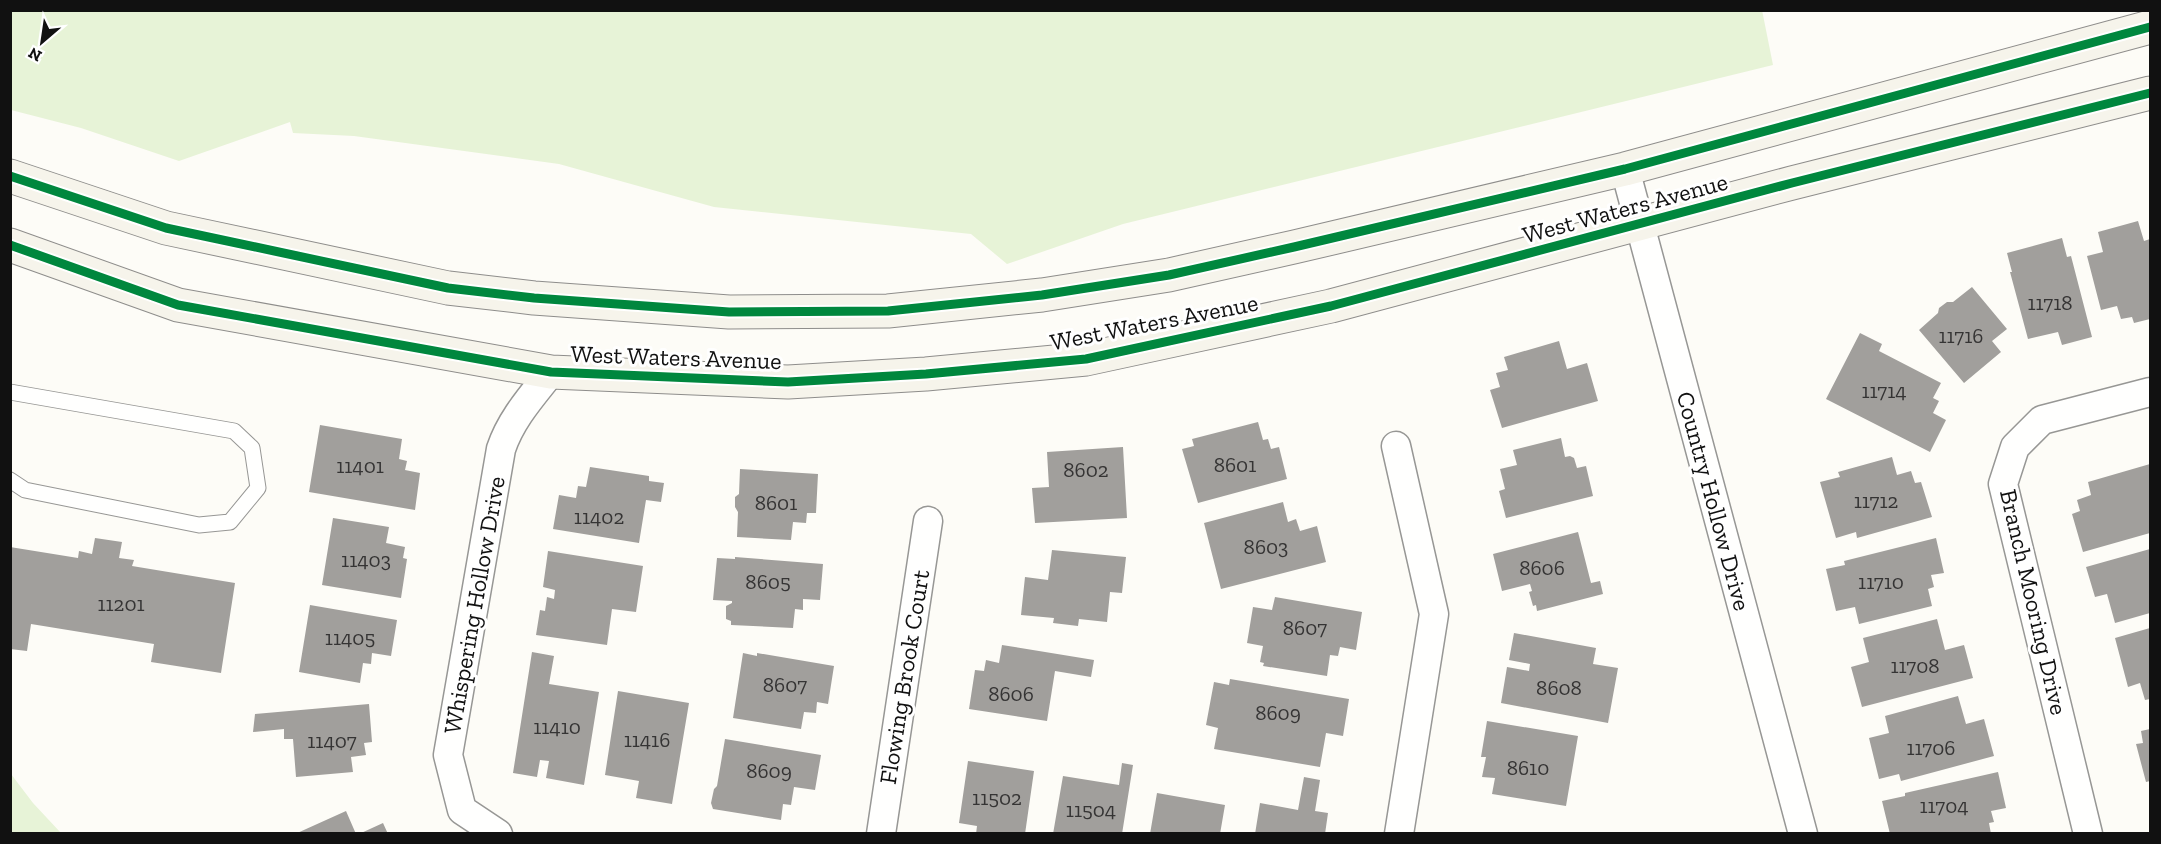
<svg xmlns="http://www.w3.org/2000/svg" width="2161" height="844" font-family="'Zilla Slab',serif">
  <style>
    .green { fill: #e7f3d7 }
    .building { fill: #a19f9c }
    .lines { fill: none; stroke-linecap: round; stroke-linejoin: round }
    .lane-casing { stroke: #979795; stroke-width: 17 }
    .street-casing { stroke: #979795; stroke-width: 31 }
    .secondary-casing { stroke: #8e8d8b; stroke-width: 35 }
    .lane { stroke: #fffffe; stroke-width: 15 }
    .street { stroke: #fffffe; stroke-width: 28 }
    .secondary { stroke: #f6f4eb; stroke-width: 33 }
    .cycleway-casing { stroke: #fff; stroke-width: 13 }
    .cycleway { stroke: #00873e; stroke-width: 9 }
    .labels { text-anchor: middle; dominant-baseline: central; stroke-width: 6; stroke-linejoin: round; paint-order: stroke }
    .number-label { font-size: 21px; fill: #353434 }
    .street-label { font-size: 24px; fill: #111; stroke: #fff }
  </style>
  <rect width="100%" height="100%" fill="#fdfcf7"/>
  <path class="green" d="M 1762,10 L 1773,65 L 1123,224 L 1007,264 L 971,234 L 714,207 L 559,164 L 354,136 L 293,133 L 290,122 L 179,161 L 81,128 L 11,110 L 11,11 Z
    M 11,774 L 33,803 L 61,833 L 11,833 Z"/>
  <path class="building" d="M 2138,221 L 2144,241 L 2150,239 L 2150,319 L 2134,323 L 2132,317 L 2121,319 L 2117,306 L 2101,310 L 2087,256 L 2103,252 L 2098,232 Z
    M 2062,238 L 2067,257 L 2071,256 L 2092,337 L 2062,345 L 2058,332 L 2028,339 L 2010,272 L 2012,272 L 2007,253 Z
    M 1972,287 L 2007,329 L 1992,341 L 2001,352 L 1964,383 L 1919,330 L 1938,313 L 1939,308 L 1947,302 L 1953,302 Z
    M 1860,333 L 1882,344 L 1879,351 L 1941,383 L 1933,398 L 1939,401 L 1933,413 L 1946,420 L 1930,452 L 1826,399 Z
    M 1559,341 L 1567,369 L 1587,363 L 1598,401 L 1502,428 L 1490,390 L 1500,387 L 1496,373 L 1508,370 L 1504,357 Z
    M 1258,422 L 1263,440 L 1268,439 L 1271,449 L 1279,447 L 1287,479 L 1198,503 L 1182,449 L 1194,446 L 1192,439 Z
    M 320,425 L 402,439 L 399,459 L 407,461 L 405,470 L 420,473 L 415,510 L 309,492 Z
    M 1561,438 L 1565,457 L 1570,456 L 1574,458 L 1577,468 L 1586,466 L 1593,496 L 1506,518 L 1499,491 L 1505,489 L 1500,469 L 1517,465 L 1513,450 Z
    M 1123,447 L 1127,518 L 1035,523 L 1032,488 L 1049,487 L 1047,452 Z
    M 1892,457 L 1897,475 L 1911,471 L 1915,483 L 1921,482 L 1932,517 L 1857,538 L 1856,532 L 1836,538 L 1820,482 L 1840,477 L 1838,472 Z
    M 2150,464 L 2150,533 L 2083,552 L 2072,514 L 2080,511 L 2077,500 L 2091,495 L 2088,482 Z
    M 590,467 L 649,476 L 649,481 L 664,483 L 661,502 L 646,500 L 639,543 L 553,529 L 559,495 L 576,498 L 578,486 L 586,487 Z
    M 740,469 L 818,474 L 816,513 L 807,513 L 806,523 L 793,522 L 791,540 L 737,537 L 738,512 L 735,507 L 735,497 L 739,494 Z
    M 1283,502 L 1288,522 L 1296,519 L 1300,531 L 1317,526 L 1326,562 L 1221,589 L 1204,523 Z
    M 333,518 L 389,527 L 386,543 L 405,547 L 403,558 L 407,559 L 401,598 L 322,585 Z
    M 1578,532 L 1591,583 L 1600,581 L 1603,594 L 1537,611 L 1536,605 L 1533,606 L 1529,592 L 1532,591 L 1530,584 L 1502,591 L 1493,554 Z
    M 95,538 L 122,542 L 119,558 L 134,560 L 132,566 L 235,583 L 221,673 L 151,662 L 154,644 L 31,624 L 27,651 L 10,649 L 10,547 L 78,558 L 79,551 L 92,554 Z
    M 1936,538 L 1944,573 L 1931,575 L 1934,587 L 1928,589 L 1932,606 L 1859,624 L 1855,607 L 1836,611 L 1826,569 L 1845,565 L 1844,561 Z
    M 2150,549 L 2150,613 L 2115,623 L 2107,594 L 2095,597 L 2086,567 Z
    M 1052,550 L 1126,557 L 1122,593 L 1110,592 L 1107,622 L 1079,619 L 1078,626 L 1053,623 L 1054,618 L 1021,615 L 1025,577 L 1048,580 Z
    M 548,551 L 643,566 L 636,612 L 612,609 L 607,645 L 536,635 L 540,610 L 545,611 L 547,597 L 554,599 L 555,590 L 543,587 Z
    M 735,557 L 823,564 L 820,600 L 803,599 L 803,610 L 795,609 L 793,628 L 731,625 L 731,621 L 726,619 L 726,606 L 732,603 L 732,601 L 713,600 L 717,558 L 735,559 Z
    M 1275,597 L 1362,612 L 1356,650 L 1340,647 L 1338,656 L 1330,655 L 1327,676 L 1263,666 L 1264,663 L 1260,662 L 1263,646 L 1247,643 L 1253,607 L 1272,610 Z
    M 310,605 L 397,620 L 391,656 L 372,653 L 371,664 L 363,663 L 360,683 L 299,672 Z
    M 1937,619 L 1945,650 L 1964,645 L 1973,678 L 1862,707 L 1851,667 L 1869,662 L 1863,638 Z
    M 2150,628 L 2150,699 L 2145,700 L 2140,683 L 2128,687 L 2115,638 Z
    M 1514,633 L 1596,648 L 1593,664 L 1618,668 L 1608,723 L 1501,703 L 1507,667 L 1529,671 L 1530,664 L 1509,660 Z
    M 1002,645 L 1094,660 L 1091,677 L 1055,671 L 1047,721 L 969,709 L 975,670 L 984,671 L 986,660 L 999,663 Z
    M 532,652 L 554,656 L 549,684 L 599,692 L 584,785 L 546,778 L 549,761 L 540,760 L 537,777 L 513,773 Z
    M 743,653 L 757,656 L 757,653 L 834,666 L 828,704 L 817,702 L 816,713 L 804,712 L 801,729 L 733,718 Z
    M 1230,679 L 1349,699 L 1343,736 L 1326,733 L 1320,767 L 1214,749 L 1218,728 L 1206,725 L 1214,682 L 1229,685 Z
    M 618,691 L 689,703 L 672,804 L 636,798 L 639,781 L 605,775 Z
    M 1958,696 L 1966,724 L 1984,719 L 1994,756 L 1901,781 L 1899,774 L 1879,779 L 1869,738 L 1889,733 L 1885,716 Z
    M 369,704 L 372,742 L 364,743 L 366,755 L 351,757 L 353,772 L 296,777 L 293,739 L 284,739 L 284,729 L 253,732 L 255,714 Z
    M 1487,721 L 1578,736 L 1566,806 L 1492,794 L 1495,778 L 1482,777 L 1486,757 L 1481,757 Z
    M 2150,729 L 2150,781 L 2146,782 L 2136,744 L 2143,743 L 2141,731 Z
    M 725,739 L 821,755 L 815,790 L 794,787 L 791,805 L 783,804 L 781,820 L 713,809 L 711,803 L 714,789 L 717,786 Z
    M 968,761 L 1034,771 L 1025,834 L 976,834 L 977,826 L 959,823 Z
    M 1122,763 L 1133,765 L 1122,834 L 1053,834 L 1063,776 L 1119,785 Z
    M 1998,772 L 2006,808 L 1991,811 L 1994,822 L 1989,823 L 1991,834 L 1890,834 L 1882,801 L 1905,796 L 1905,793 Z
    M 1304,777 L 1320,780 L 1315,811 L 1328,813 L 1325,834 L 1255,834 L 1260,803 L 1298,810 Z
    M 1157,793 L 1225,805 L 1220,834 L 1150,834 Z
    M 346,811 L 356,834 L 295,834 Z
    M 383,823 L 388,834 L 359,834 Z"/>
  <g class="lines">
    <g class="lane-casing">
      <path id="lane" d="M 10,392 L 234,431 L 252,448 L 258,488 L 230,522 L 199,525 L 25,490 L 10,480"/>
    </g>
    <g class="street-casing">
      <path id="street" d="M 1625,169 L 1803,834
        M 1396,446 L 1434,614 L 1399,834
        M 498,834 L 462,810 L 448,755 L 501,449 C 511,419 532,396 551,372
        M 881,834 L 928,521
        M 2088,834 L 2003,484 L 2015,447 L 2042,420 L 2150,392"/>
    </g>
    <g class="secondary-casing">
      <path id="secondary" d="M 10,176 L 166,228 L 448,288 L 534,298 L 729,312 L 888,311 L 1042,295 L 1169,275 L 1294,247 L 1625,169 L 2150,27
        M 10,245 L 178,305 L 551,372 L 788,382 L 926,374 L 1086,359 L 1331,306 L 1792,183 L 2150,93"/>
    </g>
    <use href="#lane" class="lane"/>
    <use href="#street" class="street"/>
    <use href="#secondary" class="secondary"/>
    <g class="cycleway-casing">
      <path id="cycleway" d="M 10,176 L 166,228 L 448,288 L 534,298 L 729,312 L 888,311 L 1042,295 L 1169,275 L 1294,247 L 1625,169 L 2150,27
        M 10,245 L 178,305 L 551,372 L 788,382 L 926,374 L 1086,359 L 1331,306 L 1792,183 L 2150,93"/>
    </g>
    <use href="#cycleway" class="cycleway"/>
  </g>
  <g class="labels">
    <g class="number-label">
      <text x="2050" y="302">11718</text>
      <text x="1961" y="335">11716</text>
      <text x="1884" y="390">11714</text>
      <text x="1235" y="464">8601</text>
      <text x="360" y="465">11401</text>
      <text x="1086" y="469">8602</text>
      <text x="1876" y="500">11712</text>
      <text x="776" y="502">8601</text>
      <text x="599" y="516">11402</text>
      <text x="1266" y="546">8603</text>
      <text x="366" y="559">11403</text>
      <text x="1542" y="567">8606</text>
      <text x="768" y="581">8605</text>
      <text x="1881" y="581">11710</text>
      <text x="121" y="603">11201</text>
      <text x="1305" y="627">8607</text>
      <text x="350" y="637">11405</text>
      <text x="1915" y="665">11708</text>
      <text x="785" y="684">8607</text>
      <text x="1559" y="687">8608</text>
      <text x="1011" y="693">8606</text>
      <text x="1278" y="712">8609</text>
      <text x="557" y="726">11410</text>
      <text x="647" y="739">11416</text>
      <text x="332" y="740">11407</text>
      <text x="1931" y="747">11706</text>
      <text x="1528" y="767">8610</text>
      <text x="769" y="770">8609</text>
      <text x="997" y="797">11502</text>
      <text x="1944" y="805">11704</text>
      <text x="1091" y="809">11504</text>
    </g>
    <g class="street-label">
      <text transform="translate(1625 208) rotate(-15)">West Waters Avenue</text>
      <text transform="translate(1154 322) rotate(-11)">West Waters Avenue</text>
      <text transform="translate(676 357) rotate(2)">West Waters Avenue</text>
      <text transform="translate(1714 501) rotate(75)">Country Hollow Drive</text>
      <text transform="translate(2034 602) rotate(77)">Branch Mooring Drive</text>
      <text transform="translate(474 605) rotate(-80)">Whispering Hollow Drive</text>
      <text transform="translate(904 677) rotate(-81)">Flowing Brook Court</text>
    </g>
  </g>
  <rect width="2161" height="844" fill="none" stroke="#111111" stroke-width="24"/>
  <g transform="translate(42 42) rotate(209)" stroke="#ffffff" stroke-width="4.5" paint-order="stroke">
  <path d="M0-4.5L10 22L0 15L-10 22Z" fill="#111111"/>
  <text y="-9" font-size="16" font-weight="bold" text-anchor="middle" fill="#111111">N</text>
  </g>
</svg>
